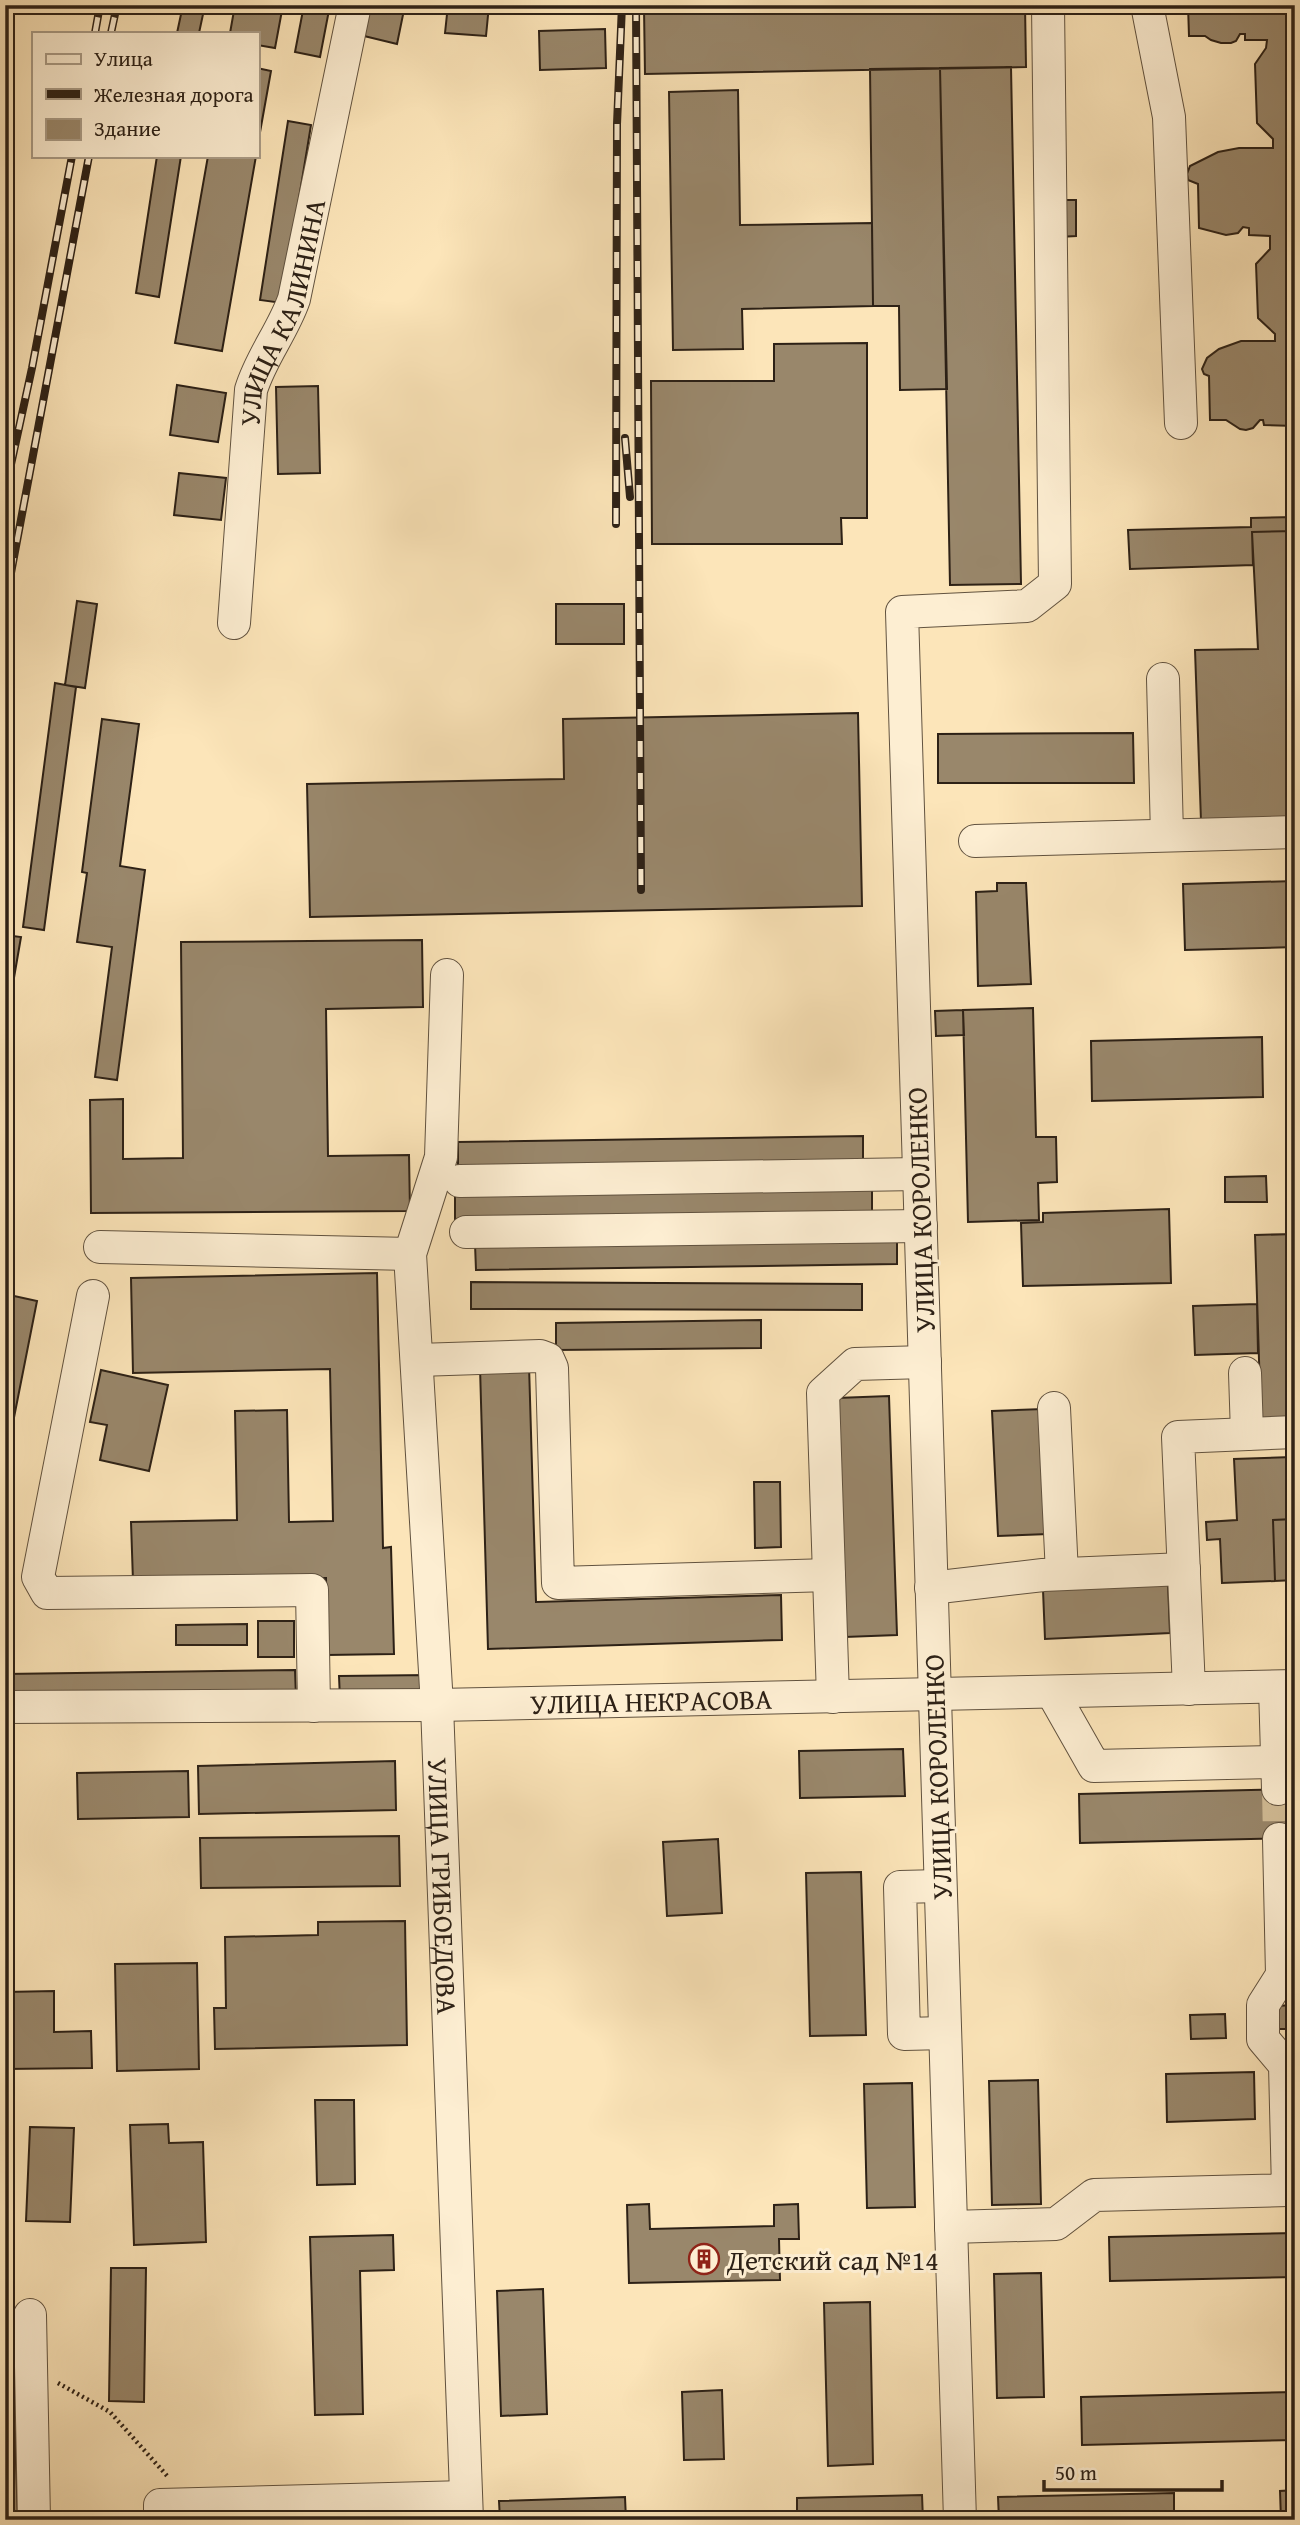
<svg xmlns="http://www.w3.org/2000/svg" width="1300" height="2525" font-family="'Gentium Book Plus',serif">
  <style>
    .building { fill: #99876b; stroke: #2d2116; stroke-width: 2 }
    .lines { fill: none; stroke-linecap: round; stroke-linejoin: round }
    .minor-tunnel { stroke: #d3be98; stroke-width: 32; stroke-dasharray: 32 16; stroke-linecap: butt }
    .minor-casing { stroke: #61523f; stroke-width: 34 }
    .path { stroke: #2d2116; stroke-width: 4.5; stroke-dasharray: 2 3.5; stroke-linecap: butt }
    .minor { stroke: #fdeed2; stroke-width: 32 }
    .rail-casing { stroke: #2d2116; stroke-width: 8 }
    .rail { stroke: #fdeed2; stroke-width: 5; stroke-dasharray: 16; stroke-linecap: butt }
    .labels { text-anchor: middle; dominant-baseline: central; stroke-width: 6; stroke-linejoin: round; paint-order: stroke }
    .street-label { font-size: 28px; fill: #2d2116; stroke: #fdeed2 }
    .poi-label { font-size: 28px; fill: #2d2116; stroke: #fdeed2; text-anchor: start }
  </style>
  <rect width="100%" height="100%" fill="#fce5b9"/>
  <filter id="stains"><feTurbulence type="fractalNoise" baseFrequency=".00286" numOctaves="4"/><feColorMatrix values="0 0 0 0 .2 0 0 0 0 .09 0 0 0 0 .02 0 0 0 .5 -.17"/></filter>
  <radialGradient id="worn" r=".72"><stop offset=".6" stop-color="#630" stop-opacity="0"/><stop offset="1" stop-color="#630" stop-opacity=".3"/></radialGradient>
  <path class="building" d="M 183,5 L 205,5 L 199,33 L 177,33 Z
    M 235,5 L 283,5 L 275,48 L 257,45 L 257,33 L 230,33 Z
    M 304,5 L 330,5 L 320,57 L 295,52 Z
    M 371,5 L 405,5 L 397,44 L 364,36 Z
    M 448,5 L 489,5 L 486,36 L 445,33 Z
    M 664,5 L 782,5 L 664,8 Z
    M 782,5 L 1025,5 L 1026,67 L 645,74 L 644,8 Z
    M 1188,5 L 1295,5 L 1295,426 L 1264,425 L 1263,420 L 1260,420 L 1253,428 L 1246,430 L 1240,429 L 1226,420 L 1210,420 L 1209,376 L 1204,374 L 1202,369 L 1207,358 L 1219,349 L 1241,341 L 1275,341 L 1275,334 L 1258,318 L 1256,264 L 1270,249 L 1270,236 L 1249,235 L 1249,228 L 1243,227 L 1238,233 L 1226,235 L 1199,228 L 1198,184 L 1188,180 L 1187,174 L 1190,166 L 1218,152 L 1239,148 L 1273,148 L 1273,139 L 1257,123 L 1255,64 L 1266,48 L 1267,40 L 1245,40 L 1245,34 L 1240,34 L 1236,41 L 1231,43 L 1221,43 L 1211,40 L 1205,36 L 1189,36 Z
    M 605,29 L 606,68 L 540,70 L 539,31 Z
    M 1011,67 L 1021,584 L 950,585 L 940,68 Z
    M 257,68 L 271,71 L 257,149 Z
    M 940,68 L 947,389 L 900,390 L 899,306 L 873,306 L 870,69 Z
    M 738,90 L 740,225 L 872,223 L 873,306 L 742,309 L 743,349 L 673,350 L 669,92 Z
    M 288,121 L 311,125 L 282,303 L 260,300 Z
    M 157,156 L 181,156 L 159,297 L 136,293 Z
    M 208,156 L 256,156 L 222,351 L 175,343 Z
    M 1059,200 L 1076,200 L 1076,236 L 1059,237 Z
    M 867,343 L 867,518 L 841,518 L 842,544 L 652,544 L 651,381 L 774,381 L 774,344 Z
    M 177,385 L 226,393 L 218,442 L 170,435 Z
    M 318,386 L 320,473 L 278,474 L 276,387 Z
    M 179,473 L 226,478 L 221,520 L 174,515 Z
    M 1295,517 L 1295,531 L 1252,532 L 1253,565 L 1130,569 L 1128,530 L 1251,527 L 1251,518 Z
    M 1295,531 L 1295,818 L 1201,821 L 1195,650 L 1258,649 L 1252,532 Z
    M 77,601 L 97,604 L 85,688 L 65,685 Z
    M 556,604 L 624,604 L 624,644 L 556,644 Z
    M 55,683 L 76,687 L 44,930 L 23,927 Z
    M 858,713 L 862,906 L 310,917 L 307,784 L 564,779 L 563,719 Z
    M 102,719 L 139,724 L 120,866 L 145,870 L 117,1080 L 95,1077 L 112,947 L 77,942 L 87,873 L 82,872 Z
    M 1133,733 L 1134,783 L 938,783 L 938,734 Z
    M 1295,881 L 1295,947 L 1185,950 L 1183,884 Z
    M 997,883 L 1026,883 L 1031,984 L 978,986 L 976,892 L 997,891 Z
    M 5,935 L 21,937 L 5,1030 Z
    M 422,940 L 423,1007 L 326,1009 L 328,1156 L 409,1155 L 410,1211 L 91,1213 L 90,1100 L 123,1099 L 123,1159 L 183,1158 L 181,942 Z
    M 1033,1008 L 1036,1137 L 1056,1137 L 1057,1182 L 1038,1183 L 1039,1220 L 968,1222 L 963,1010 Z
    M 963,1010 L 964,1035 L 936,1036 L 935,1011 Z
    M 1262,1037 L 1263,1097 L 1092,1101 L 1091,1041 Z
    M 863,1136 L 863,1160 L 458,1166 L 458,1142 Z
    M 1266,1176 L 1267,1202 L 1225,1202 L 1225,1177 Z
    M 872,1187 L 872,1212 L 455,1219 L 455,1194 Z
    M 1169,1209 L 1171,1283 L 1023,1286 L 1021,1223 L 1043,1222 L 1043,1213 Z
    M 1295,1234 L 1295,1421 L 1261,1422 L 1255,1235 Z
    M 897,1238 L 897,1264 L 476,1270 L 475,1244 Z
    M 377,1273 L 383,1548 L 391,1547 L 394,1654 L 327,1655 L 326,1578 L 133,1581 L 131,1522 L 237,1520 L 235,1411 L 287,1410 L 289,1522 L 333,1521 L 330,1369 L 133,1373 L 131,1278 Z
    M 471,1282 L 862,1284 L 862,1310 L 471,1309 Z
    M 5,1294 L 37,1301 L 5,1463 Z
    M 1257,1304 L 1258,1353 L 1195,1355 L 1193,1306 Z
    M 761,1320 L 761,1348 L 556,1350 L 556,1323 Z
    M 529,1365 L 536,1602 L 781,1595 L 782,1640 L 488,1649 L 480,1367 Z
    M 101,1370 L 168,1385 L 149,1471 L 100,1460 L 107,1425 L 90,1422 Z
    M 889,1396 L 897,1635 L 845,1637 L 837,1398 Z
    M 1043,1409 L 1048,1534 L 998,1536 L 992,1411 Z
    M 1292,1457 L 1294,1519 L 1273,1520 L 1275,1581 L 1222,1583 L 1220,1539 L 1207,1540 L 1206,1522 L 1237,1520 L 1234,1459 Z
    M 754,1482 L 780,1482 L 781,1547 L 755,1548 Z
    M 1294,1519 L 1295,1580 L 1275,1581 L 1273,1520 Z
    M 1168,1584 L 1170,1633 L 1045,1639 L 1043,1590 Z
    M 258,1621 L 294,1621 L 294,1657 L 258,1657 Z
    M 247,1624 L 247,1645 L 176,1645 L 176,1625 Z
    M 295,1670 L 296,1698 L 5,1702 L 5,1674 Z
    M 430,1675 L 430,1697 L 340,1699 L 339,1676 Z
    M 903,1749 L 905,1796 L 800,1798 L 799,1751 Z
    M 395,1761 L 396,1810 L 199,1814 L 198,1766 Z
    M 5,1765 L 10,1765 L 12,1829 L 5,1830 Z
    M 188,1771 L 189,1817 L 78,1819 L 77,1773 Z
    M 1295,1789 L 1295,1838 L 1080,1843 L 1079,1794 Z
    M 399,1836 L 400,1886 L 201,1888 L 200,1838 Z
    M 718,1839 L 722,1913 L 667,1916 L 663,1842 Z
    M 5,1869 L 10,1869 L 12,1961 L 5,1961 Z
    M 861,1872 L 866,2035 L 810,2036 L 806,1873 Z
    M 405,1921 L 407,2045 L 215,2049 L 214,2008 L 226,2008 L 225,1937 L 318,1935 L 318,1922 Z
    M 197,1963 L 199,2069 L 117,2071 L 115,1964 Z
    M 54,1991 L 54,2032 L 91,2031 L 92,2068 L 5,2069 L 5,1992 Z
    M 1295,2005 L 1295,2029 L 1275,2029 L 1274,2006 Z
    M 1225,2014 L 1226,2038 L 1191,2039 L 1190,2015 Z
    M 1254,2072 L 1255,2119 L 1167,2122 L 1166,2074 Z
    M 1038,2080 L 1041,2204 L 992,2205 L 989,2081 Z
    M 912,2083 L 915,2207 L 867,2208 L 864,2084 Z
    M 315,2100 L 354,2100 L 355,2184 L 317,2185 Z
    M 168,2124 L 169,2143 L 203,2142 L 206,2242 L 134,2245 L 130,2125 Z
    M 30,2127 L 74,2128 L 70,2222 L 26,2221 Z
    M 649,2204 L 650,2229 L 774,2226 L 774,2205 L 798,2204 L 799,2239 L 779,2239 L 780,2280 L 629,2283 L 627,2205 Z
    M 1295,2233 L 1295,2277 L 1110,2281 L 1109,2237 Z
    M 393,2235 L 394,2270 L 360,2271 L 363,2414 L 315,2415 L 310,2237 Z
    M 111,2268 L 146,2268 L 144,2402 L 109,2401 Z
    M 1041,2273 L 1044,2397 L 997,2398 L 994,2274 Z
    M 543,2289 L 547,2414 L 501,2416 L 497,2291 Z
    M 870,2302 L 873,2464 L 828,2466 L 824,2303 Z
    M 5,2318 L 11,2318 L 18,2520 L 5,2520 Z
    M 722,2390 L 724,2459 L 684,2460 L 682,2392 Z
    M 1295,2392 L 1295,2440 L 1082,2445 L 1081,2397 Z
    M 1295,2490 L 1295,2520 L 1281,2520 L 1280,2491 Z
    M 1174,2493 L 1174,2520 L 999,2520 L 998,2497 Z
    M 922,2495 L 923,2520 L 797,2520 L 797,2498 Z
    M 625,2497 L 626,2520 L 500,2520 L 499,2501 Z
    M 397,2511 L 397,2520 L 189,2520 Z"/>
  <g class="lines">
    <path class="minor-tunnel" d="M 1278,1789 L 1279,1839"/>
    <g class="minor-casing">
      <g id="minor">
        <path d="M 1147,5 L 1169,117 L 1181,423"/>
        <path id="s1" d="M 234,623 L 251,390 C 261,357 283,331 294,299 L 355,5"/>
        <path d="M 1163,679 L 1167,835"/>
        <path d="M 975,841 L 1295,832"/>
        <path id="s2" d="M 447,975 L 441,1157 L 410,1254 L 437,1705 L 467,2520"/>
        <path d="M 460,1181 L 919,1174"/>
        <path d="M 466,1232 L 921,1226"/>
        <path d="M 100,1247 L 410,1254"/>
        <path d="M 93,1296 L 38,1577 L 47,1593 L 312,1590 L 314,1706"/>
        <path d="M 418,1360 L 540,1356 L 548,1359 L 552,1368 L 558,1583 L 829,1575"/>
        <path d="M 1245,1373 L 1247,1434"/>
        <path d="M 1054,1408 L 1062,1574"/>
        <path d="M 931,1588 L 1043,1575 L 1184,1569"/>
        <path d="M 1275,1687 L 1278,1789"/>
        <path d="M 1189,1689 L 1178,1437 L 1295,1432"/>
        <path d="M 1052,1692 L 1094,1766 L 1277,1762"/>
        <path d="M 833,1697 L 823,1393 L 855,1364 L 925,1362"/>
        <path id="s3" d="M 5,1707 L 437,1705 L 1295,1686"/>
        <path d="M 940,1886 L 900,1887 L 904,2034 L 945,2033"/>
        <path d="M 951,2227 L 1056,2224 L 1094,2195 L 1288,2190 L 1285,2065 L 1263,2039 L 1263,2005 L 1282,1975 L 1279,1839"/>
        <path d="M 30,2315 L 34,2520"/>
        <path d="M 160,2520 L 160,2505 L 466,2497"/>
        <path d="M 960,2520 L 902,612 L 1027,606 L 1055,584 L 1048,5"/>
      </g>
    </g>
    <path class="path" d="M 58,2383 L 110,2412 L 169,2478"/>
    <use href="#minor" class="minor"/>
    <g class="rail-casing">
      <path id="rail" d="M 636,5 L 641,890
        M 95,33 L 100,5
        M 111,33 L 117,5
        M 625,438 L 630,497
        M 5,492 L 32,368 L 72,156
        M 616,524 L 617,124 L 622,5
        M 5,605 L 89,156"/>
    </g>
    <use href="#rail" class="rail"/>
  </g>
  <defs>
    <g id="building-ring" transform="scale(1.575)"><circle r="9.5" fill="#fdeed2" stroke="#8f2418" stroke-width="1.5"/><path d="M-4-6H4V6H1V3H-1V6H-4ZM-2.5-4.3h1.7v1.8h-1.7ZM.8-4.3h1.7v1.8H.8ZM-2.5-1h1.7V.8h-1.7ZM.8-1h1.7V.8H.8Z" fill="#8f2418"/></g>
  </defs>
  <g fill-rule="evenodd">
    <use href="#building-ring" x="704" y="2259"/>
  </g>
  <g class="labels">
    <g class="street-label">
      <text stroke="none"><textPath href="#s1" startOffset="317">УЛИЦА КАЛИНИНА</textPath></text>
      <text transform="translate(920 1210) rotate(-92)">УЛИЦА КОРОЛЕНКО</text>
      <text stroke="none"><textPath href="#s3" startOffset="646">УЛИЦА НЕКРАСОВА</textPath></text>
      <text transform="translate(937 1777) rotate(-92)">УЛИЦА КОРОЛЕНКО</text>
      <text stroke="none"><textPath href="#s2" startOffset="917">УЛИЦА ГРИБОЕДОВА</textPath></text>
    </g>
    <g class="poi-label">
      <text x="727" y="2259">Детский сад №14</text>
    </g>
  </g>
  <rect width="1300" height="2525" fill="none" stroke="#fce5b9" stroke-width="28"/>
  <rect x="7" y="7" width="1286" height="2511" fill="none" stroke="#2d2116" stroke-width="3.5"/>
  <rect x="14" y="14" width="1272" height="2497" fill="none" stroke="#2d2116" stroke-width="2"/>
  <rect x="32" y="32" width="228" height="126" fill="#fdeed2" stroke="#aa9c87" stroke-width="2"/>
  <rect x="46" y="54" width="35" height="10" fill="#fdeed2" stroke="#aa9c87" stroke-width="2"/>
  <text x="94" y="66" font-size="21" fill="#2d2116">Улица</text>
  <rect x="46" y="89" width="35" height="10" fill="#2d2116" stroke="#aa9c87" stroke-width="2"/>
  <text x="94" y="102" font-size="21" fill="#2d2116">Железная дорога</text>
  <rect x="46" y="119" width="35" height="21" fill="#99876b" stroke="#aa9c87" stroke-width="2"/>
  <text x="94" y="136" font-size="21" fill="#2d2116">Здание</text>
  <path d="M1044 2480v10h178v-10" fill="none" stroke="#2d2116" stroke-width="3.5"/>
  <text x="1055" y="2480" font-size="21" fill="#2d2116" stroke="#fdeed2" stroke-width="5" paint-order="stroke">50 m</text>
  <rect width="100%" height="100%" filter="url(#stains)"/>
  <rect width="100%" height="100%" fill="url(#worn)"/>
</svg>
